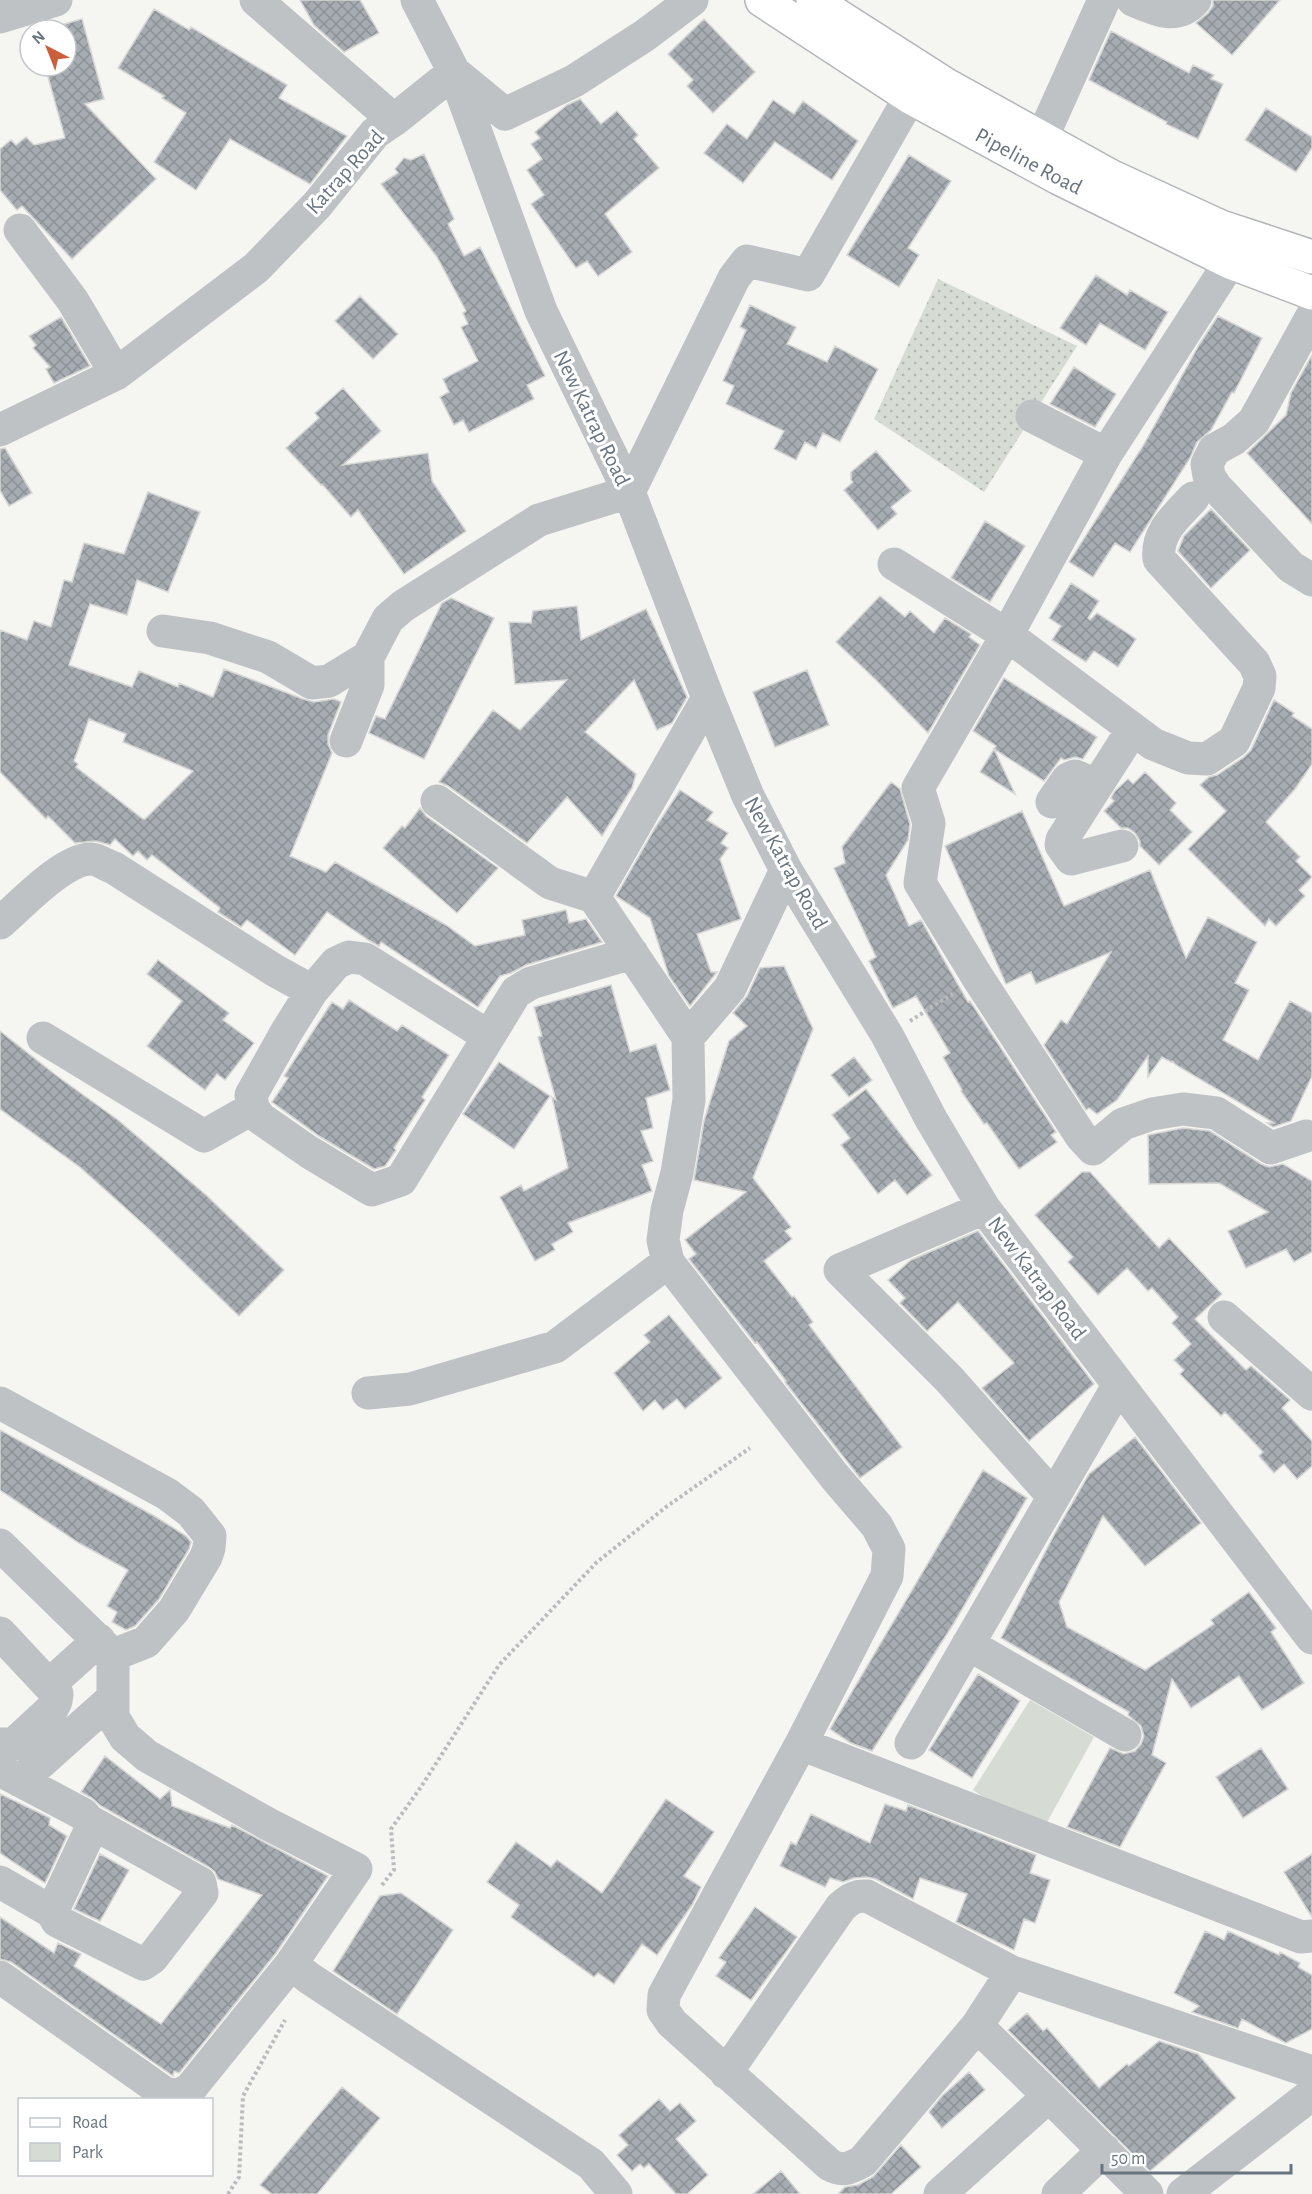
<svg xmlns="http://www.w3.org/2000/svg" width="1312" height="2194" font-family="'Alegreya Sans',sans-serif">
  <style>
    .green { fill: url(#green-dots) }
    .pitch { fill: #d6dbd4 }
    .building { fill: url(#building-cross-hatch); stroke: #d6d6d5; stroke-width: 1.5; fill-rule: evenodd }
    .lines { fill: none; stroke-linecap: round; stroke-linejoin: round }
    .major-casing { stroke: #b3b6b9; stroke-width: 36 }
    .path { stroke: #b9bbbd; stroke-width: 4; stroke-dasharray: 3 3; stroke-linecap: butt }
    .minor { stroke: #bfc2c5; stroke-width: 33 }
    .major { stroke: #fff; stroke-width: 33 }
    .labels { text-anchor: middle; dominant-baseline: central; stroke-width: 6; stroke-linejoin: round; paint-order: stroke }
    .street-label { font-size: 22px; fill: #68747f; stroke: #fff }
  </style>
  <defs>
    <pattern id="green-dots" width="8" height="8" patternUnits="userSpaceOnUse" patternTransform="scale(1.5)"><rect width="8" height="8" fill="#d6dbd4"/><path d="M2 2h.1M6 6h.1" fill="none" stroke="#b1b6b1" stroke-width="1.8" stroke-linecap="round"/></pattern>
    <pattern id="building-cross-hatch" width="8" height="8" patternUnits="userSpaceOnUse" patternTransform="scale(1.5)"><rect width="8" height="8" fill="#a6acb1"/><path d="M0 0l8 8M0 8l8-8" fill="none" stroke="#8b9195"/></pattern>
  </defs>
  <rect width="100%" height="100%" fill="#f5f5f2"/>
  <path class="green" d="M 938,279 L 1077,346 L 984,492 L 874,419 Z"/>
  <path class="pitch" d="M 1030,1700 L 1094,1737 L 1040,1835 L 973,1790 Z"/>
  <path class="building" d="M 300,0 L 360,0 L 379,33 L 344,52 L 314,25 Z
    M 1213,0 L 1280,0 L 1232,55 L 1196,23 L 1208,13 L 1213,6 Z
    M 154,9 L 189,30 L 191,27 L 287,85 L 279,98 L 347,136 L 310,184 L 230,139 L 196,190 L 154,162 L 186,113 L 162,98 L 164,96 L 118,68 Z
    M 82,19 L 104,99 L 85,104 L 156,179 L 72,259 L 22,206 L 17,210 L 0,190 L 0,149 L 11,140 L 16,145 L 26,137 L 34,145 L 65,138 L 45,66 L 66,66 L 66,30 L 44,30 Z
    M 704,19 L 755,72 L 713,113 L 687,86 L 693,80 L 668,54 Z
    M 1111,31 L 1189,73 L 1193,65 L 1214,75 L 1211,79 L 1223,84 L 1198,139 L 1166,124 L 1167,122 L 1089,80 Z
    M 580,99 L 601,124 L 617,111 L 638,135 L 634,139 L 659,168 L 605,214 L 632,252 L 598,276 L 587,261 L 576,268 L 531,204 L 544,195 L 527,170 L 542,159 L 531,144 L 540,138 L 535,132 L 567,105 Z
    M 773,100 L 794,114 L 803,101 L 858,141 L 832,180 L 775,142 L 743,183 L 704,153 L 727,124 L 747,139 Z
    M 1266,108 L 1312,137 L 1312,148 L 1296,172 L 1245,140 Z
    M 424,154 L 454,219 L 448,224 L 464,256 L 480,247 L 545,376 L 527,385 L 534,399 L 469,432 L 463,420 L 454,425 L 440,397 L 449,392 L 443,379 L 478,361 L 461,327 L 468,324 L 463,313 L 466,311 L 437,257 L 381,184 L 398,173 L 395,169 L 404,158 L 411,160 Z
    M 909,155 L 951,181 L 908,248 L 919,255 L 899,287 L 847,255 Z
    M 1096,275 L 1127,295 L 1130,290 L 1168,312 L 1145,350 L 1100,323 L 1086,345 L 1060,328 Z
    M 360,296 L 398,334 L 373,359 L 335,321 Z
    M 750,305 L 796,327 L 787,344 L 827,362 L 835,346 L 878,369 L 840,442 L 823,433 L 816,448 L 805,442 L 796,460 L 774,449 L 784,431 L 726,404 L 734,386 L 723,381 L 746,330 L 740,327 Z
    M 1218,316 L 1262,338 L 1234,393 L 1232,392 L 1211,430 L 1197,442 L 1190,458 L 1130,552 L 1115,543 L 1093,577 L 1069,562 L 1143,446 L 1199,345 Z
    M 61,317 L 90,366 L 54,383 L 46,369 L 50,367 L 33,348 L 36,345 L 29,336 Z
    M 1312,355 L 1312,524 L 1247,453 L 1286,415 L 1291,393 Z
    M 1074,367 L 1116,394 L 1095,427 L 1050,404 Z
    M 343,388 L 381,431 L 343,465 L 428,453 L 432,481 L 466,531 L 404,574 L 358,510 L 351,517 L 322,484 L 321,485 L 286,448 L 319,418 L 315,413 Z
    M 5,448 L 32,493 L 9,506 L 0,490 L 0,449 Z
    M 876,451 L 911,491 L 891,507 L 897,514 L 878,530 L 844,490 L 853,482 L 851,480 L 851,472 Z
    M 148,492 L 200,512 L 168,592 L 137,580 L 127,615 L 90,604 L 69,665 L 132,687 L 139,671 L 178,687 L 179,683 L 213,697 L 224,669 L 303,699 L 314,702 L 334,699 L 341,702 L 328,735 L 328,744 L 332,753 L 290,856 L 326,872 L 335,862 L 446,925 L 475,946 L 525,935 L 522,920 L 566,910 L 569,923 L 586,919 L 602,942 L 526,965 L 511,973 L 500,976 L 478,1007 L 381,942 L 379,946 L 370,941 L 327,912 L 295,955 L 247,920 L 241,927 L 218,912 L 220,908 L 152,855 L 147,860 L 138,851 L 133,856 L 115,839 L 110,845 L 96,841 L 75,843 L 48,816 L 46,819 L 0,772 L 0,630 L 27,640 L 34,621 L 51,627 L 64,580 L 72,582 L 84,543 L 124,554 ZM 89,719 L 126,734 L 123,742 L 193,771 L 145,819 L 143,819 L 76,767 L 78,764 L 74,761 Z
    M 1211,509 L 1250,550 L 1211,588 L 1178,551 L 1184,536 Z
    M 985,521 L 1025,546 L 990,602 L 951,578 Z
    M 1071,583 L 1099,601 L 1088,618 L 1090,620 L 1097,613 L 1136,639 L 1118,667 L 1094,651 L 1086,662 L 1052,640 L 1061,626 L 1049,618 Z
    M 880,596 L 905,617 L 910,611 L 934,633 L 945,618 L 971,634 L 969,637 L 980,645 L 928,733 L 876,680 L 836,642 Z
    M 451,598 L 494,618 L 424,759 L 369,733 L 376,716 L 385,719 L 442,603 Z
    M 577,606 L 581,640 L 646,609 L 687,697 L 672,723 L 657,730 L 634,680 L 585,732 L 636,774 L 632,788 L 602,836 L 567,797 L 527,843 L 448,786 L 439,782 L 493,710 L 520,730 L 567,680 L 515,684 L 509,622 L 531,623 L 533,611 Z
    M 807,670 L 829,725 L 775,747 L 753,692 Z
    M 1004,678 L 1097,737 L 1083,759 L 1075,757 L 1064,760 L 1061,758 L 1044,781 L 994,749 L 1015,794 L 980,772 L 996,746 L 973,731 Z
    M 1274,700 L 1294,713 L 1292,716 L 1312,729 L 1312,764 L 1295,789 L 1266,822 L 1300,857 L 1296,861 L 1312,877 L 1299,890 L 1305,896 L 1276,926 L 1269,919 L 1265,926 L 1188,849 L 1226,811 L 1200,785 L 1209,777 L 1217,775 L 1244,757 L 1251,750 Z
    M 1145,772 L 1176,803 L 1170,810 L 1192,832 L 1159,865 L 1140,846 L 1140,841 L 1135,833 L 1128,828 L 1121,828 L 1104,811 L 1114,801 L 1111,798 L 1115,791 L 1128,779 L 1133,784 Z
    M 891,782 L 900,789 L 910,824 L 908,840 L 886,875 L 909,926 L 921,920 L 968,1002 L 970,1001 L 1056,1132 L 1051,1135 L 1057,1142 L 1019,1169 L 987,1123 L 984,1124 L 961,1091 L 962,1090 L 943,1057 L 950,1053 L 916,996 L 893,1008 L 869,961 L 876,957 L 834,868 L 845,863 L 842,847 Z
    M 680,790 L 713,812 L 707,820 L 728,833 L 721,843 L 728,848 L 720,859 L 741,919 L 697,934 L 711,972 L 717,972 L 690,1006 L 669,976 L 650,918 L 616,896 L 655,828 Z
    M 420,808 L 426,816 L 498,868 L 457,913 L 383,848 L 402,826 L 405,828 Z
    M 1022,811 L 1064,906 L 1150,870 L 1186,958 L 1208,917 L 1257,942 L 1235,983 L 1249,990 L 1223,1040 L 1258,1060 L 1290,1001 L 1312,1013 L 1312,1076 L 1291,1121 L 1273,1127 L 1267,1123 L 1274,1123 L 1176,1065 L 1172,1061 L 1171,1062 L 1162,1057 L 1148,1077 L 1148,1056 L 1117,1100 L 1097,1114 L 1089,1108 L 1086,1110 L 1044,1045 L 1061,1020 L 1067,1024 L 1111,952 L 1036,984 L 1031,972 L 1006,984 L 945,846 Z
    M 158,960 L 229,1013 L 223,1020 L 254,1043 L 225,1080 L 217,1074 L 205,1090 L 147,1046 L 182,1001 L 147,974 Z
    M 784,966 L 813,1029 L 753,1178 L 791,1227 L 785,1231 L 792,1239 L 764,1261 L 792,1297 L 794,1296 L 813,1322 L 809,1325 L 902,1447 L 860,1478 L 785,1382 L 786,1381 L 757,1342 L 755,1343 L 689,1259 L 696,1254 L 685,1240 L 746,1192 L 694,1180 L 704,1121 L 729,1041 L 747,1026 L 733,1013 L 747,996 L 760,968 Z
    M 611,985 L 630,1052 L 656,1044 L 670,1090 L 646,1098 L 653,1128 L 641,1131 L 653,1161 L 642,1165 L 652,1191 L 568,1223 L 573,1232 L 552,1244 L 555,1250 L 535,1261 L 500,1197 L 521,1185 L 524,1191 L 568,1168 L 552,1097 L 556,1100 L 538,1037 L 542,1036 L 534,1007 Z
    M 349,1000 L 397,1031 L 402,1025 L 449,1055 L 422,1097 L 425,1100 L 394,1148 L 396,1150 L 385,1166 L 374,1169 L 319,1136 L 272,1102 L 288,1078 L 284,1076 L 332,1002 L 343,1009 Z
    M 0,1031 L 57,1076 L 118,1120 L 206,1195 L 284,1270 L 239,1316 L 151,1231 L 81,1168 L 0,1109 Z
    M 854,1057 L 872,1080 L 849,1097 L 831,1075 Z
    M 499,1062 L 550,1096 L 514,1149 L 463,1114 Z
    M 866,1089 L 932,1175 L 907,1195 L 895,1180 L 878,1194 L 841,1145 L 850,1138 L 832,1115 Z
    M 1183,1128 L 1210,1131 L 1261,1164 L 1269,1167 L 1283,1164 L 1312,1181 L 1312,1252 L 1294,1262 L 1286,1249 L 1246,1268 L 1228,1231 L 1268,1212 L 1219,1183 L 1149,1184 L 1148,1135 Z
    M 1082,1172 L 1090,1172 L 1159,1248 L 1169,1238 L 1222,1294 L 1195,1319 L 1246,1370 L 1251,1366 L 1290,1400 L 1282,1408 L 1312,1441 L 1312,1466 L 1297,1479 L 1284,1464 L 1274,1473 L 1259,1456 L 1263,1452 L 1225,1412 L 1221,1416 L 1180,1374 L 1184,1370 L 1174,1360 L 1191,1344 L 1172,1323 L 1178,1317 L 1152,1288 L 1148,1291 L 1127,1268 L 1098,1295 L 1068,1262 L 1073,1257 L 1035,1215 Z
    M 978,1231 L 1094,1384 L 1029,1441 L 982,1388 L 1014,1363 L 958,1302 L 927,1331 L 900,1303 L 905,1298 L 888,1280 L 911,1260 Z
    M 669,1315 L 722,1378 L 685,1409 L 677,1399 L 663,1410 L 655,1400 L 643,1411 L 614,1373 L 650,1342 L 644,1335 Z
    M 0,1430 L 156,1517 L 186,1536 L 191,1542 L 189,1549 L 159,1599 L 135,1626 L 126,1630 L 112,1622 L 117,1612 L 107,1606 L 128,1570 L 79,1543 L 0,1490 Z
    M 1135,1437 L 1201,1523 L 1145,1566 L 1103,1516 L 1059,1602 L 1067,1627 L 1145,1670 L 1214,1624 L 1211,1620 L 1249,1592 L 1276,1628 L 1271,1632 L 1304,1683 L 1262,1710 L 1239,1676 L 1191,1708 L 1172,1679 L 1152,1755 L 1166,1763 L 1120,1847 L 1067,1827 L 1110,1748 L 1124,1754 L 1135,1751 L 1141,1744 L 1144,1736 L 1141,1726 L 1128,1715 L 1129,1712 L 1001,1638 L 1055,1533 L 1089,1474 Z
    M 983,1470 L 1027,1498 L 954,1623 L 872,1751 L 851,1743 L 830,1729 Z
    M 978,1674 L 1020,1701 L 972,1778 L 929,1750 Z
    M 1261,1748 L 1288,1789 L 1243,1818 L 1216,1777 Z
    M 105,1756 L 160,1799 L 170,1790 L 172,1806 L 230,1828 L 232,1825 L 328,1876 L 276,1953 L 179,2073 L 174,2071 L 173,2076 L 11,1962 L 0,1959 L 0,1917 L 54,1953 L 58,1943 L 81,1954 L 74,1966 L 161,2024 L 262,1895 L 218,1879 L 215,1872 L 209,1867 L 101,1806 L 92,1798 L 81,1792 Z
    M 0,1794 L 50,1818 L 49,1825 L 67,1836 L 45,1883 L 0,1853 Z
    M 666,1799 L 714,1832 L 684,1876 L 701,1887 L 692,1905 L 657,1955 L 642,1944 L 614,1984 L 598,1973 L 594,1977 L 511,1917 L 519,1905 L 487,1882 L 516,1842 L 551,1867 L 557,1860 L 602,1893 Z
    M 885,1804 L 906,1811 L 908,1805 L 1036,1855 L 1030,1873 L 1050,1880 L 1035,1923 L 1024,1919 L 1014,1950 L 956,1922 L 967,1894 L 920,1878 L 913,1899 L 876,1879 L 867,1877 L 854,1878 L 843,1882 L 830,1878 L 825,1887 L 780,1866 L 791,1842 L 796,1845 L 811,1814 L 870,1843 Z
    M 100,1854 L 129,1870 L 100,1921 L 74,1909 Z
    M 1312,1854 L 1312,1917 L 1284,1872 Z
    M 401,1893 L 453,1930 L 397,2014 L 333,1971 L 380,1896 Z
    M 755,1907 L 797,1937 L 751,2000 L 716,1976 L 726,1962 L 719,1958 Z
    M 1205,1931 L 1224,1940 L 1228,1931 L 1279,1955 L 1280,1952 L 1300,1963 L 1298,1967 L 1312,1975 L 1312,2029 L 1286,2043 L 1242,2019 L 1238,2028 L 1192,2012 L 1199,2006 L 1174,1993 Z
    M 1027,2013 L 1043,2031 L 1047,2028 L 1099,2088 L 1127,2064 L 1129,2066 L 1159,2041 L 1198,2054 L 1236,2098 L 1150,2171 L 1008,2030 Z
    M 969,2072 L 985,2090 L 942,2128 L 929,2112 L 942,2096 Z
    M 342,2087 L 380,2118 L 317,2194 L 272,2194 L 260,2185 Z
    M 659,2099 L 670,2111 L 680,2103 L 696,2121 L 676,2139 L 708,2175 L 687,2194 L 676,2194 L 649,2164 L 644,2168 L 640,2164 L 632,2171 L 617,2155 L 628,2145 L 619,2135 Z
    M 901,2145 L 921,2167 L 891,2194 L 838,2194 L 845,2187 L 858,2185 L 873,2177 Z
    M 781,2171 L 800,2194 L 753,2194 Z"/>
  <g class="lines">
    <g class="major-casing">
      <g id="major">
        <path id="s1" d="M 762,0 L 910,97 L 1059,178 L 1230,262 L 1312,293"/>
        <path d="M 813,0 L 946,85 L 1110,176 L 1221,227 L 1312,257"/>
      </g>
    </g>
    <path class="path" d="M 910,1021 L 954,993
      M 382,1885 L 394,1870 L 391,1829 L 421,1787 L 499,1665 L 597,1562 L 666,1507 L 750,1448
      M 228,2194 L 239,2177 L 243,2096 L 285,2020"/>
    <path class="minor" d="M 256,0 L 394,120
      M 417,0 L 454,72 L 541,311 L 629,492 L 708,698 L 748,796 L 786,870 L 887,1035 L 931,1119 L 984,1208 L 1312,1638
      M 1133,0 C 1154,9 1177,21 1195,0
      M 0,17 L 56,0
      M 1042,138 L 1104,0
      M 20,230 L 73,301 L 116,374
      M 1230,262 L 1106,454 L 1007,635 L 918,788 L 929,823 L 920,883 L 978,978 L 1081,1136 L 1093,1149 L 1123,1124 L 1152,1114 L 1183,1109 L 1216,1113 L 1271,1148 L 1306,1136
      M 1312,316 L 1254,421 L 1234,439 L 1214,450 L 1207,464 L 1209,476 L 1216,487 L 1291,567 L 1312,580
      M 1032,416 L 1106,454
      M 0,430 L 116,374 L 256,268 L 317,205 L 375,133 L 394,120 L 454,72 L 505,114 L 574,81 L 644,36 L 692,0
      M 894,564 L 1007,635 L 1153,744 L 1188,758 L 1207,759 L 1234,741 L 1259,688 L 1260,676 L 1254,663 L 1159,559 C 1156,532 1176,517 1193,498
      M 163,631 L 210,638 L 268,657 L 312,683 L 329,681 L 368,657
      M 346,741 L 368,685 L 368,657 L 388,619 L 403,606 L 539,520 L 629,492 L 734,278 L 747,261 L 808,275 L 910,97
      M 437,801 L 550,883 L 594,897 L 688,1037 L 689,1100 L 677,1173 L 667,1210 L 663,1240 L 668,1262 L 835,1477 L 877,1526 L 889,1549 L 887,1576 L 801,1744 L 664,1995 L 663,2010 L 672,2023 L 830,2165 C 843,2172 851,2168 863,2161 L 977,2026 L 1012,1972
      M 1052,802 L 1068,779 L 1075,776 L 1082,779 L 1094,788
      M 1122,846 L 1071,859 L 1061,845 L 1062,840 L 1133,729
      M 594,897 L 708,698
      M 0,923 C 21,905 64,858 92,859 C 99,860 108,866 114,868 L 274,970 L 312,991 L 287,1031 L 251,1095 L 253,1108 L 260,1118 L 309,1152 L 372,1190 L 401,1180 L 516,992 L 531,983 L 632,953
      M 312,991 L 336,963 L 349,957 L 365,959 L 488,1036
      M 688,1037 L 730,988 L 786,870
      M 43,1038 L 204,1136 L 253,1108
      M 984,1208 L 840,1270 L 949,1379 L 1053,1496
      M 1224,1317 L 1312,1394
      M 368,1393 L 410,1389 L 555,1347 L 668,1262
      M 0,1403 L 167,1494 L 191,1512 L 210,1536 L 209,1548 L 206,1557 L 174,1610 L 146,1642 L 113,1655
      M 0,1545 L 113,1655 L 113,1717 L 125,1737 L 147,1756 L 268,1824 L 356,1869 L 291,1964 L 309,1978 L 591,2164 L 616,2194
      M 0,1633 L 57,1694 L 56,1701 L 52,1709 L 14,1744 L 0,1744
      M 968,1644 L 1125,1735
      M 49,1685 L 99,1640
      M 911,1743 L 1118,1386
      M 801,1744 L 1301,1937 L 1312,1936
      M 0,1770 L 83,1814 L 89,1821 L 200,1883 L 202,1893 L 152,1958 L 143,1964 L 57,1921 L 52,1912 L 90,1831 L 89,1821
      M 20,1781 L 113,1698
      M 0,1882 L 52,1912
      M 0,1977 L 166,2094 L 179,2095 L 190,2089 L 291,1964
      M 977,2026 L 1049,2096
      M 726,2073 L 841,1907 C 849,1900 855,1895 867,1896 L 1012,1972 L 1312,2072
      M 940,2194 L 1049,2096 L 1147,2194
      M 1058,2194 L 1104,2150
      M 1183,2194 L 1312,2094"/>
    <use href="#major" class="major"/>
  </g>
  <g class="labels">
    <g class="street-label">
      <text stroke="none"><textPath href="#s1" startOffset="312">Pipeline Road</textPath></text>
      <text transform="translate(345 172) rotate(-48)">Katrap Road</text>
      <text transform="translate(592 418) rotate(64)">New Katrap Road</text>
      <text transform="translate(786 863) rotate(61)">New Katrap Road</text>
      <text transform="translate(1037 1278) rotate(53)">New Katrap Road</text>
    </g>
  </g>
  <rect x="18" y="2098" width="195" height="78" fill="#ffffff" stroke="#c3c7cc" stroke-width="1.5"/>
  <rect x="30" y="2118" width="30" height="9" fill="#ffffff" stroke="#c3c7cc" stroke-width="1.5"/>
  <text x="72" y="2128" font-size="18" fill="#68747f">Road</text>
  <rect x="30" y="2143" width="30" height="18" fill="#d6dbd4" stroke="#c3c7cc" stroke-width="1.5"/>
  <text x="72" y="2158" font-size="18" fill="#68747f">Park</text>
  <g transform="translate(48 48) rotate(318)"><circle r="28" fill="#ffffff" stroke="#c3c7cc" stroke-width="1.5"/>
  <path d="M0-4.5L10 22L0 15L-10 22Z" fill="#cb5f3c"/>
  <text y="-9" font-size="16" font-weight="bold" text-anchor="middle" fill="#68747f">N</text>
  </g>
  <path d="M1102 2164v9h189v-9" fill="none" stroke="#68747f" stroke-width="3"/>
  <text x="1111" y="2164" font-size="18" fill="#68747f" stroke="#ffffff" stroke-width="4.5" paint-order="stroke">50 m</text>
</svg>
